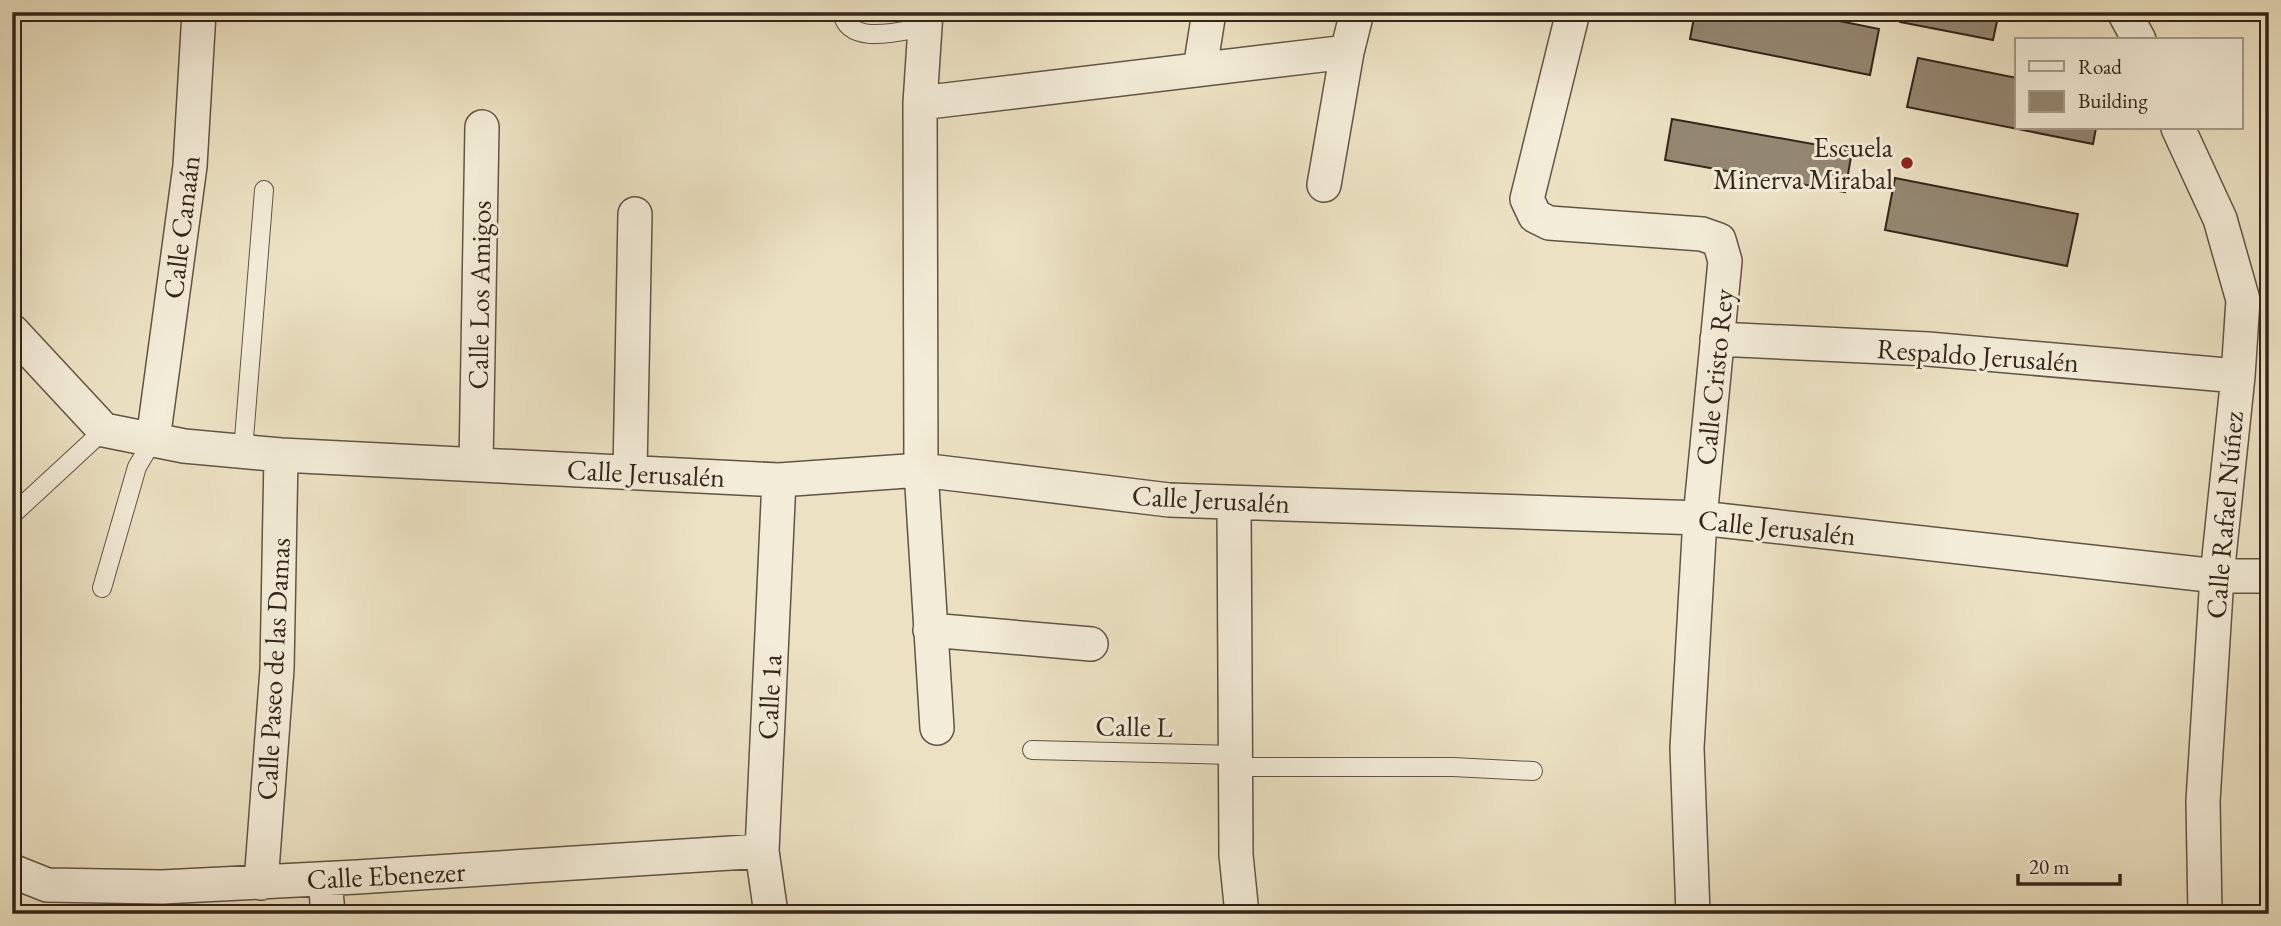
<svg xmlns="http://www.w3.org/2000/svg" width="2281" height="926" font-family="'EB Garamond',serif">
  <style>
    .building { fill: #948772; stroke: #34241b; stroke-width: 2 }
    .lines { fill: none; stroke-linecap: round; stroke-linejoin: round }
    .service-casing { stroke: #625445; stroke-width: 20 }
    .minor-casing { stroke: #625445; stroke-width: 36 }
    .service { stroke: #f3ecd8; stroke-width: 18 }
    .minor { stroke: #f3ecd8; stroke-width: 33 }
    .poi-dot { fill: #8f2418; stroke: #f3ecd8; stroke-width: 2.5 }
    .labels { text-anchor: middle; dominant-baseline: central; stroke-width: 6; stroke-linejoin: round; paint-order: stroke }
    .poi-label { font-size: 28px; fill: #34241b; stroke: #f3ecd8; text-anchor: end }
    .street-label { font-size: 28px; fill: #34241b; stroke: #f3ecd8 }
  </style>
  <rect width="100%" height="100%" fill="#ece2c3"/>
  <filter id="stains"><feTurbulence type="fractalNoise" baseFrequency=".00286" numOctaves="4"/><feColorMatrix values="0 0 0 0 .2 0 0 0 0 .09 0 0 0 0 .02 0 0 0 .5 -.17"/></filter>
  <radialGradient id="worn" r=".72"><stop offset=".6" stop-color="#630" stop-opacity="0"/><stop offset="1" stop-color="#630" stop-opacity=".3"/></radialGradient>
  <path class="building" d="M 1695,12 L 1795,12 L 1879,29 L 1870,75 L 1690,39 Z
    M 1902,12 L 1999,12 L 1993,40 L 1900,22 Z
    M 1918,58 L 2017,78 L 2017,128 L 2096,128 L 2093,144 L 1907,107 Z
    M 1672,119 L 1852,151 L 1845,192 L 1665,160 Z
    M 1895,178 L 2078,214 L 2067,266 L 1885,230 Z"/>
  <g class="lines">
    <g class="service-casing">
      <path id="service" d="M 842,12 C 848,47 901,31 925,27
        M 243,451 L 264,190
        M 12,515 L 104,430
        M 102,588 L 137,467 L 153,440
        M 1032,750 L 1236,755
        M 1236,767 L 1453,767 L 1533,771"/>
    </g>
    <g class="minor-casing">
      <path id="minor" d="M 926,12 L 920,103 L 921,470 L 937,728
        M 1573,12 L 1527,199 L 1535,216 L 1549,223 L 1702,234 L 1719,240 L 1725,261 L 1700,518 L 1687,748 L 1693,914
        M 2124,12 L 2139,40
        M 1200,69 L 1209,12
        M 920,103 L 1347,52
        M 2178,128 L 2220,219 L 2243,300 L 2238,376 L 2217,576 L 2203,801 L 2205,914
        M 1324,185 L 1347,52 L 1357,12
        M 12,331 L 104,430 L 184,446 L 281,455 L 779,480 L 921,470 L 1169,500 L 1700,518 L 2217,576 L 2269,576
        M 1717,339 L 1928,349 L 2238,376
        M 153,440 L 190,166 L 199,12
        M 476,464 L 482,127
        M 630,472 L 635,214
        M 1234,503 L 1236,855 L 1242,914
        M 930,630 L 1091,644
        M 12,871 L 47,885 L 162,887 L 357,877 L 762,851
        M 325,879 L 328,914
        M 261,883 L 277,669 L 281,455
        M 771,914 L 762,851 L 779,480"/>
    </g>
    <use href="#service" class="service"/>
    <use href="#minor" class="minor"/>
  </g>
  <circle class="poi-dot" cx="1907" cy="163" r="7"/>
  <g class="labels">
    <g class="poi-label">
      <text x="1893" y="147">Escuela<tspan x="1893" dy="32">Minerva Mirabal</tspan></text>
    </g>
    <g class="street-label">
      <text transform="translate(181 227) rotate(-83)">Calle Canaán</text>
      <text transform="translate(479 295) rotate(-89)">Calle Los Amigos</text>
      <text transform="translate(1978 355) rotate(4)">Respaldo Jerusalén</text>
      <text transform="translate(1714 377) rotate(-84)">Calle Cristo Rey</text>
      <text transform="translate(646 473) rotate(3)">Calle Jerusalén</text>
      <text transform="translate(1211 499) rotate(3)">Calle Jerusalén</text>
      <text transform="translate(2224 515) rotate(-85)">Calle Rafael Núñez</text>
      <text transform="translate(1777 527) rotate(6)">Calle Jerusalén</text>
      <text transform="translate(273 669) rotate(-87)">Calle Paseo de las Damas</text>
      <text transform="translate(769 697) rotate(-87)">Calle 1a</text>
      <text transform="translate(1134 726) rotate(1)">Calle L</text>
      <text transform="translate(386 875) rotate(-3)">Calle Ebenezer</text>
    </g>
  </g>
  <rect width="2281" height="926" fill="none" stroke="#ece2c3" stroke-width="42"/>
  <rect x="14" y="14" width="2253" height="898" fill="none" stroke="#34241b" stroke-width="3.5"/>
  <rect x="21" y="21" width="2239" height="884" fill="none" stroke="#34241b" stroke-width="2"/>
  <rect x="2015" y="38" width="228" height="91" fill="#f3ecd8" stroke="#a79c8c" stroke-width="2"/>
  <rect x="2029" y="61" width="35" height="10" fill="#f3ecd8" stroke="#a79c8c" stroke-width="2"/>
  <text x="2078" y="74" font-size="21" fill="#34241b">Road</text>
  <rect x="2029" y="91" width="35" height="21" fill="#948772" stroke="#a79c8c" stroke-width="2"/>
  <text x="2078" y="108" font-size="21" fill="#34241b">Building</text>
  <path d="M2018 874v10h102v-10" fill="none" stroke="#34241b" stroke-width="3.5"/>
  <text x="2029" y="874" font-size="21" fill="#34241b" stroke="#f3ecd8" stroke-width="5" paint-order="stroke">20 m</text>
  <rect width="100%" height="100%" filter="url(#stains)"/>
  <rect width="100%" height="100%" fill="url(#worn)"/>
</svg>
